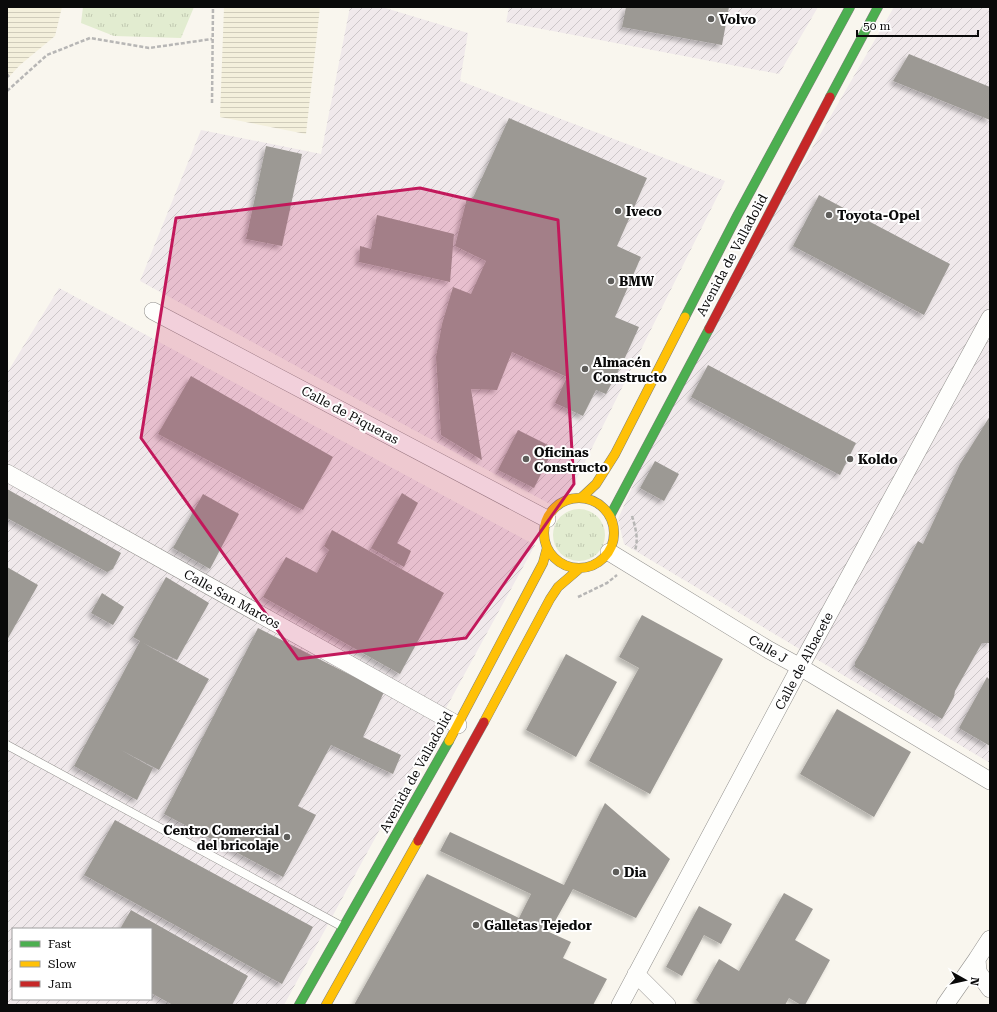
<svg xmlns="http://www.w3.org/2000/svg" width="997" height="1012" font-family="'Roboto Serif',serif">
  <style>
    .industrial { fill: url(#industrial-furrows); fill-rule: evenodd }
    .farmland { fill: url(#farmland-rules) }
    .grass { fill: url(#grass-tufts) }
    .building { fill: #9c9994; filter: url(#shadow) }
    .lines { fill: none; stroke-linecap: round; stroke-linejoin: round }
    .lane-casing { stroke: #92908d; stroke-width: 9 }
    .street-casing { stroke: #92908d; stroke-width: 18 }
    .fast-casing { stroke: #7f7e7a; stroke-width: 10 }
    .slow-casing { stroke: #7f7e7a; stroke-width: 10 }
    .jam-casing { stroke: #7f7e7a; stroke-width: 10 }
    .path { stroke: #b7b6b5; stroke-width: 2.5; stroke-dasharray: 4 2; stroke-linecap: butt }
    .lane { stroke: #fefefc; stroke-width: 8 }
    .street { stroke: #fefefc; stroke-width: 17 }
    .fast { stroke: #4caf50; stroke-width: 9 }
    .slow { stroke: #ffc107; stroke-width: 9 }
    .jam { stroke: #c62828; stroke-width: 9 }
    .marked { fill: #c2185b; fill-opacity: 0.2; stroke: #c2185b; stroke-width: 3; stroke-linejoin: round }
    .poi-dot { fill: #5e5d5a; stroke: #fff; stroke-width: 1.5 }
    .labels { text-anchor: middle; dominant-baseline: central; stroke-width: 4; stroke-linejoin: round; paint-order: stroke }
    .poi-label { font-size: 13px; font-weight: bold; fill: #0a0a0a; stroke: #fff; text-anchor: start }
    .street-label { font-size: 13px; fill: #0a0a0a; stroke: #fff }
  </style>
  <defs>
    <pattern id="industrial-furrows" width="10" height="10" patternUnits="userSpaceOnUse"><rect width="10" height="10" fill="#f0e9eb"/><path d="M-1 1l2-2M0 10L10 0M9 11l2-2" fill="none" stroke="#ccc6c8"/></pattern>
    <pattern id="farmland-rules" width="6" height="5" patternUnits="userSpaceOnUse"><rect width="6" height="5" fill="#f4f0dc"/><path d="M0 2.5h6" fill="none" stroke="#d0ccbb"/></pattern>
    <pattern id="grass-tufts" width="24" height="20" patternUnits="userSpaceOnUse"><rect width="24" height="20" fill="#e2ecd0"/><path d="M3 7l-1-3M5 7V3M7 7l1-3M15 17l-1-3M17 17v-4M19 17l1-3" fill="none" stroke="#c1c9b1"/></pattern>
    <filter id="shadow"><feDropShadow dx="-3.5" dy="3.5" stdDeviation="2" flood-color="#0004"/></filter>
  </defs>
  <rect width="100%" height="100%" fill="#f9f6ee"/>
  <path class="industrial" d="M 350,7 L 382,7 L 468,33 L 460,81 L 725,181 L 561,510 L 140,281 L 201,130 L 321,154 Z
    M 509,7 L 818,7 L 779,74 L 506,22 Z
    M 894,7 L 990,7 L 990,763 L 624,544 L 618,519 L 688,362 Z
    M 59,288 L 535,545 L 284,1005 L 7,1005 L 7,373 ZM 13,929 L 151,929 L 151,999 L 13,999 Z"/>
  <path class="farmland" d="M 7,7 L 62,7 L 55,36 L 20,65 L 7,79 Z
    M 224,7 L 320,7 L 306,134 L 220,117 Z"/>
  <path class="grass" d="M 83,7 L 194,7 L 181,38 L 114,36 L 81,23 Z
    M553 535a26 26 0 1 1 52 0a26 26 0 1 1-52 0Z"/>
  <path class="building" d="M 626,7 L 729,7 L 722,45 L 622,27 Z
    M 909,54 L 990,87 L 990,120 L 893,81 Z
    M 509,118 L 647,178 L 617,246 L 641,257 L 615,317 L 639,327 L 623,362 L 606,394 L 596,390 L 583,416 L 555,403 L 567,377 L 512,352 L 497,390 L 471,389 L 482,460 L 441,435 L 436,357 L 442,324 L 453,287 L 471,294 L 486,261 L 455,246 L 467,198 L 472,200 Z
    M 266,146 L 302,154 L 282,246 L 246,239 Z
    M 819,195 L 950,264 L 924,315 L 793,246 Z
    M 377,215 L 454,234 L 450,282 L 359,262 L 360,246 L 371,249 Z
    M 708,365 L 856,443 L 840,475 L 691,397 Z
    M 191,376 L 333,457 L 303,510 L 158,434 Z
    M 990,416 L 990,643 L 982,643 L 955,691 L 954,697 L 942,719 L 855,667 L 855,662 L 864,647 L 918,541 L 923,544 L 960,464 Z
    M 518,430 L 554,448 L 534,488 L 498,470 Z
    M 655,461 L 679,474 L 664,501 L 640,488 Z
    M 7,489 L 121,553 L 113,569 L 107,572 L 7,518 Z
    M 402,493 L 418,503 L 397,543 L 411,551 L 404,567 L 371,548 Z
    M 203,494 L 239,514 L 210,569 L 173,548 Z
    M 332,530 L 444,593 L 400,674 L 263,597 L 286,557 L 317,573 L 329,550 L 324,546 Z
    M 7,567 L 38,585 L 7,640 Z
    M 166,577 L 209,603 L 177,660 L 143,643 L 209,679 L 159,770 L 121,750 L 153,768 L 137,800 L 74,766 L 140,641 L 133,637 Z
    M 102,593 L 124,607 L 113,625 L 91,613 Z
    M 642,615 L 723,659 L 650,794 L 589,761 L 639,668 L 619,657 Z
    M 258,628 L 384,692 L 363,737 L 401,755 L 393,774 L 331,745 L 298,806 L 316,815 L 283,877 L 164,814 Z
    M 566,654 L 617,682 L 576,757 L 526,730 Z
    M 987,677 L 990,680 L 990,746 L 959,728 Z
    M 837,709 L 911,752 L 874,817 L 800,774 Z
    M 605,803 L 670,859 L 636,918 L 573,889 L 549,932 L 571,942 L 563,958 L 607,979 L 593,1005 L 354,1005 L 427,874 L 519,918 L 531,894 L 440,851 L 450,832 L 564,885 Z
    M 115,820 L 313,927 L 282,984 L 84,875 Z
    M 784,893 L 813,909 L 795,940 L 830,960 L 805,1005 L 801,1005 L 789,998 L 785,1005 L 701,1005 L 696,1000 L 719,959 L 739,971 Z
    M 699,906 L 732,924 L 721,944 L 704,935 L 682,976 L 666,967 Z
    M 131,910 L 248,976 L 232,1005 L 173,1005 L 151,993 L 151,929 L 120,929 Z"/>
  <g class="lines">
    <g class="lane-casing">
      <path id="lane" d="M 7,745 L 343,927"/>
    </g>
    <g class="street-casing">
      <path id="street" d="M 153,311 L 547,519
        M 7,473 L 458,725
        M 609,552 L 769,650 L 800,667 L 990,781
        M 977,959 L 978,972 L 990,989
        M 636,974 L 667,1005
        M 620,1005 L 800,667 L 990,318
        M 945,1005 L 977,959 L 990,939"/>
    </g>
    <g class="fast-casing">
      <path id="fast" d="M 830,97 L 878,7
        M 685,317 L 737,216 L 850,7
        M 610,516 L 709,329
        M 299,1005 L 449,741"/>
    </g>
    <g class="slow-casing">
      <path id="slow" d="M544 533a35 35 0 1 1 70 0a35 35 0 1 1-70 0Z
        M 581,498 L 596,484 L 615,454 L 685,317
        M 484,722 L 550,599 L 558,587 L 579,569
        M 449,741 L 543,563 L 547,548
        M 326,1005 L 418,841"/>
    </g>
    <g class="jam-casing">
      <path id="jam" d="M 709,329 L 830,97
        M 418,841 L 484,722"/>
    </g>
    <path class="path" d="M 7,74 L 9,77
      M 7,91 L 47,55 L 90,38 L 149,48 L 212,39
      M 212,103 L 213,7
      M 632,516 C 635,526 639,539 635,550
      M 578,597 L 607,583 L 617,575"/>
    <use href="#lane" class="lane"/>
    <use href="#street" class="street"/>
    <use href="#fast" class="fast"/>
    <use href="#slow" class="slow"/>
    <use href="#jam" class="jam"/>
  </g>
  <path class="marked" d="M 420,188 L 558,220 L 574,484 L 466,638 L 298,659 L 141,438 L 176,218 Z"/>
  <g class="poi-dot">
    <circle cx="711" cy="19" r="4"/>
    <circle cx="618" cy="211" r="4"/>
    <circle cx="829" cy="215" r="4"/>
    <circle cx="611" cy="281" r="4"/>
    <circle cx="585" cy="369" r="4"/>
    <circle cx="526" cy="459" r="4"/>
    <circle cx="850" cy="459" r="4"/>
    <circle cx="287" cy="837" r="4"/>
    <circle cx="616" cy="872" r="4"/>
    <circle cx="476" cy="925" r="4"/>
  </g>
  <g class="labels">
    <g class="poi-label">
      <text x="719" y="19">Volvo</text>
      <text x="626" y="211">Iveco</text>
      <text x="837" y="215">Toyota-Opel</text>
      <text x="619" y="281">BMW</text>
      <text x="593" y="362">Almacén<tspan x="593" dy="15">Constructo</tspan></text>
      <text x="534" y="452">Oficinas<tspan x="534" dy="15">Constructo</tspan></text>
      <text x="858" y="459">Koldo</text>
      <text x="279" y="830" text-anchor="end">Centro Comercial<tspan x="279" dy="15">del bricolaje</tspan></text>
      <text x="624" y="872">Dia</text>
      <text x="484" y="925">Galletas Tejedor</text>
    </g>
    <g class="street-label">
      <text transform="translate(732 255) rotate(-62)">Avenida de Valladolid</text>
      <text transform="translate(350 415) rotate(28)">Calle de Piqueras</text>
      <text transform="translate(232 599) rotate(29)">Calle San Marcos</text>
      <text transform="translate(768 649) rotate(30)">Calle J</text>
      <text transform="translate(804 661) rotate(-62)">Calle de Albacete</text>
      <text transform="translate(416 772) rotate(-61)">Avenida de Valladolid</text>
    </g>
  </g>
  <rect width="997" height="1012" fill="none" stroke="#0a0a0a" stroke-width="16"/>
  <rect x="12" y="928" width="140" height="72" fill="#ffffff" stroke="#9d9d9d"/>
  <rect x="20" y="941" width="20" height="6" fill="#4caf50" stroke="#9d9d9d"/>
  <text x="48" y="948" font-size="12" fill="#0a0a0a">Fast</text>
  <rect x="20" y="961" width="20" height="6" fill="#ffc107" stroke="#9d9d9d"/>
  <text x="48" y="968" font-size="12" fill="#0a0a0a">Slow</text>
  <rect x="20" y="981" width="20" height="6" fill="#c62828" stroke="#9d9d9d"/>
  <text x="48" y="988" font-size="12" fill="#0a0a0a">Jam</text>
  <g transform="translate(965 980) rotate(98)" stroke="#ffffff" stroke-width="3" paint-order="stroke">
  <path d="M0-3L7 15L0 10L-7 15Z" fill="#0a0a0a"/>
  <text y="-6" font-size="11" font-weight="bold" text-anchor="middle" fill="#0a0a0a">N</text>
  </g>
  <path d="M857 30v6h121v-6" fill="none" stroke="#0a0a0a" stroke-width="2"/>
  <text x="863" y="30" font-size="12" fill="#0a0a0a" stroke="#ffffff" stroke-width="3" paint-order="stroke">50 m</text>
</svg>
